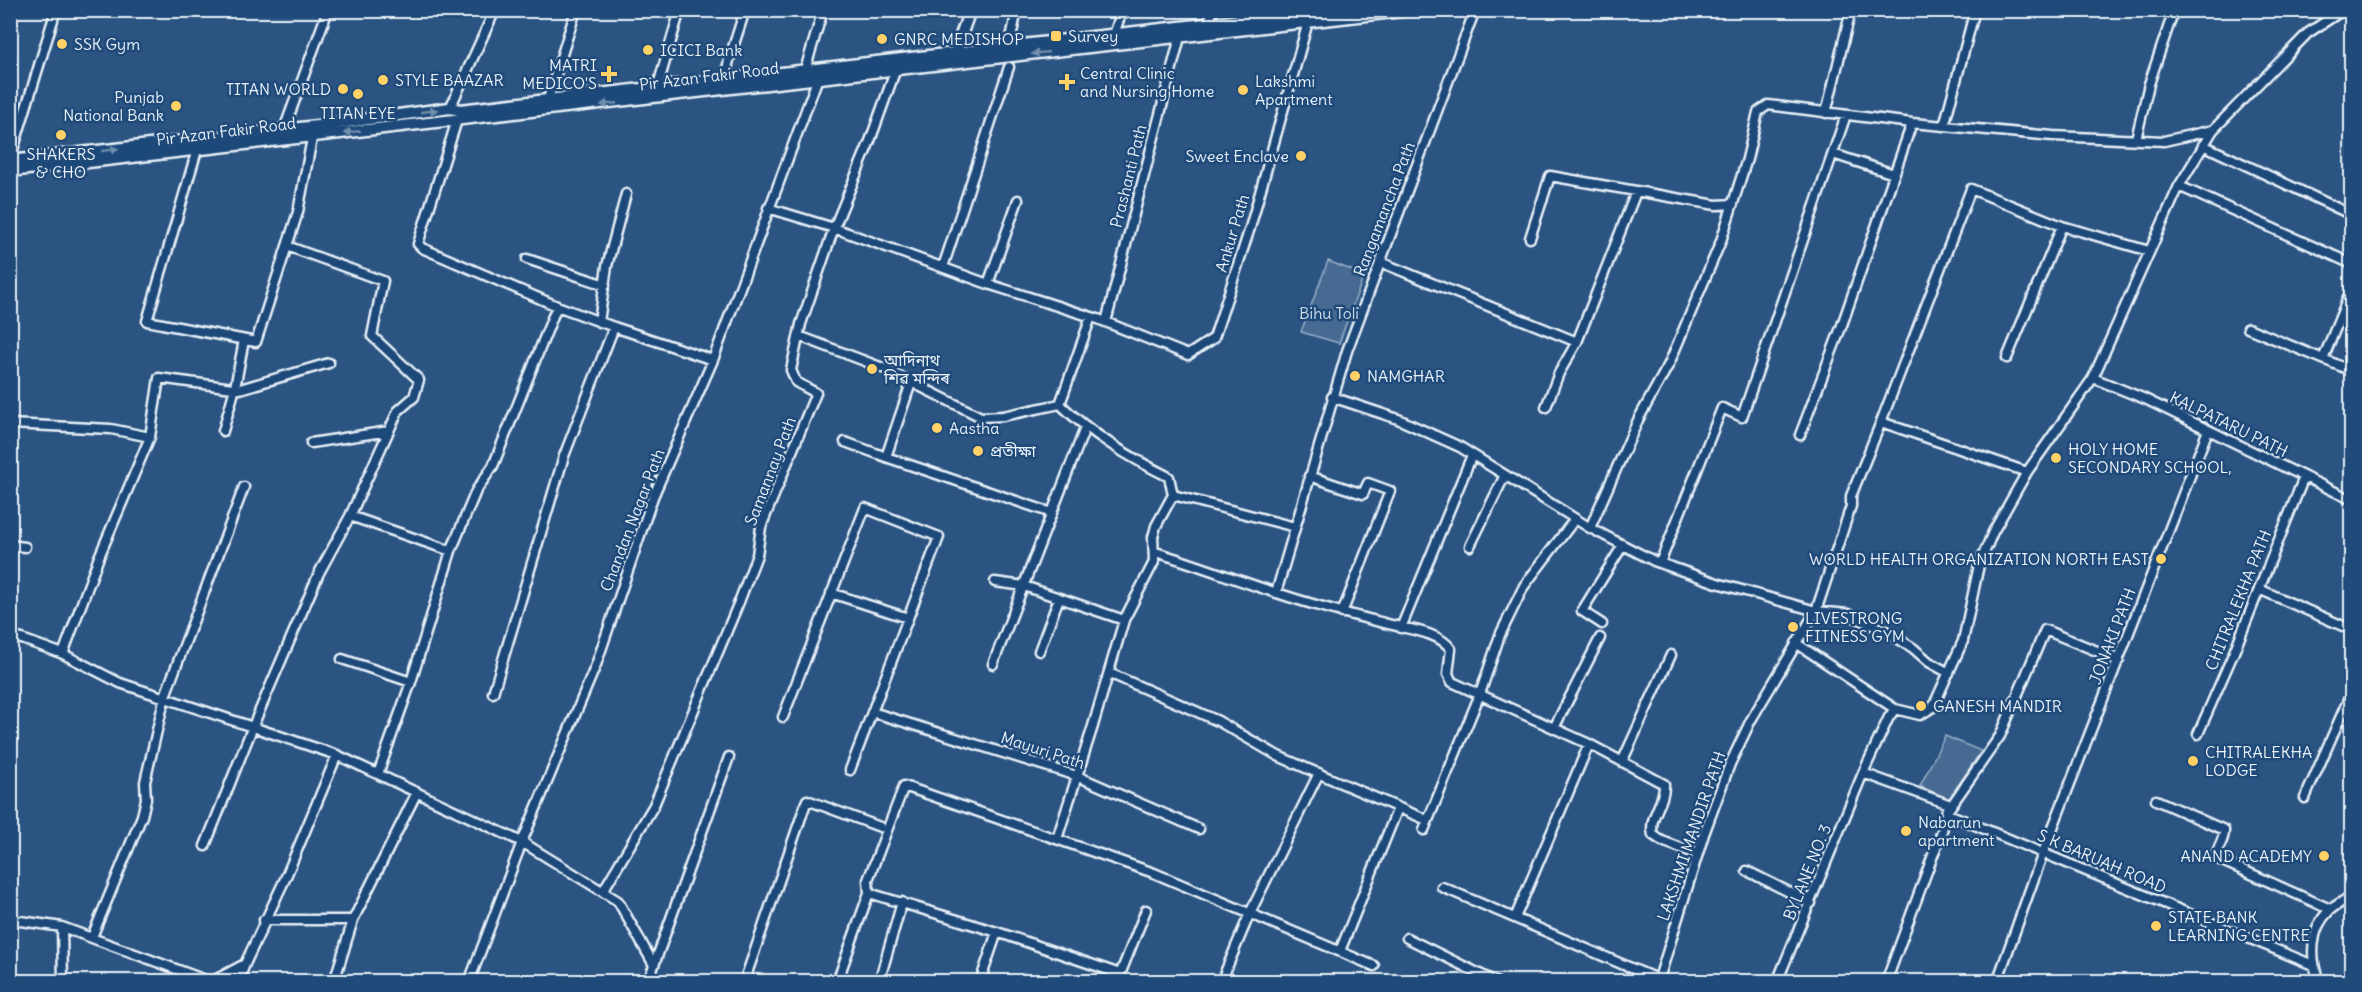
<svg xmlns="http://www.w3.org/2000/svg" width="2362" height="992" font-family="Delius,'Noto Sans Bengali',sans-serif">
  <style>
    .green { fill: #476b93; stroke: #98aec6; stroke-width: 1.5 }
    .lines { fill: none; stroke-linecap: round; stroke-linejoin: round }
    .street-casing { stroke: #e8f1f8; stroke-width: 13 }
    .secondary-casing { stroke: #e8f1f8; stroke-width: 15 }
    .primary-casing { stroke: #e8f1f8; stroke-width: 16 }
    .street { stroke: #1f4a7a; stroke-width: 8 }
    .secondary { stroke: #1f4a7a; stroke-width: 10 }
    .primary { stroke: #1f4a7a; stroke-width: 12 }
    .oneway { fill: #6f8dac }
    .poi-dot { fill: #ffd166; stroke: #1f4a7a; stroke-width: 2 }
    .labels { text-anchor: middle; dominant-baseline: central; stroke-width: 5; stroke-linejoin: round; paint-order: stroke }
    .poi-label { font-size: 16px; fill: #e8f1f8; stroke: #1f4a7a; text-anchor: start }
    .street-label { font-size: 16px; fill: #e8f1f8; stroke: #1f4a7a }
    .park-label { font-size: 16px; fill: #d0dde9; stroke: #1f4a7a }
  </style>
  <rect width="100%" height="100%" fill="#2b5482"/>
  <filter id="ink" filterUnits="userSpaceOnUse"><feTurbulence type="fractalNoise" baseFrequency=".0167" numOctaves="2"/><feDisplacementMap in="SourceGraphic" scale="12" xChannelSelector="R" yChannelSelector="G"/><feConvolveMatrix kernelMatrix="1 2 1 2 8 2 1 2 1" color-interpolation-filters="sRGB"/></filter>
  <g filter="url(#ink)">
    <path class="green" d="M 1328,261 L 1364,275 L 1339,343 L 1301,332 Z
      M 1945,736 L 1981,751 L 1949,799 L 1920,786 Z"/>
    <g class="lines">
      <g class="street-casing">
        <path id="street" d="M 1208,24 L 1213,10
          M 1114,35 L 1122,10
          M 1009,47 L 1017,10
          M 805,70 L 823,10
          M 725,79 L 729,60 L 745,10
          M 656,92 L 680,10
          M 548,99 L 576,10
          M 450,108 L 495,10
          M 1826,113 L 1851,10
          M 457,120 L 418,244 L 422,248 L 557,306
          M 286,124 L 328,10
          M 1944,126 L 1975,10
          M 2136,139 L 2149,84 L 2174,10
          M 2203,145 L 2352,215
          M 197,150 L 147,321 L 256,342 L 298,212 L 313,133
          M 1833,154 L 1894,174
          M 10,160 L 56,10
          M 2179,186 L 2352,264
          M 768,208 L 834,228 L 988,284 L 1098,319 L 1188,355 L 1214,338 L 1250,228 L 1308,22
          M 1530,238 L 1550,176 L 1716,205 L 1733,204
          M 527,259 L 605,285
          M 1380,262 L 1577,342 L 1636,192
          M 943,267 L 1009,67
          M 988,284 L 1018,200
          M 599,322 L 607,266 L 626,194
          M 1106,322 L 1180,37
          M 2248,328 L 2352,371
          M 799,336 L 883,368 L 981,417 L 1003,416 L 1060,404
          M 2007,358 L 2062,226
          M 2323,359 L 2352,288
          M 2093,378 L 2145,399 L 2352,500
          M 911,383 L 886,457 L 1052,513
          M 1332,397 L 1398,419 L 1460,447 L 1590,528 L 1654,561 L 1717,583 L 1816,611 L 1848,614 L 1886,631 L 1913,648 L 1929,662 L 1949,673
          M 1060,404 L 1091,317
          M 1546,407 L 1559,373 L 1577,342
          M 10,424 L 111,429 L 150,437
          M 223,431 L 235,388 L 244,340
          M 1800,435 L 1842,325 L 1912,123
          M 845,442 L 886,457
          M 311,443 L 389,431
          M 2027,472 L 1881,422 L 1971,189 L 2062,226 L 2149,251
          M 1309,476 L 1363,494 L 1368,483 L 1390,491 L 1342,613
          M 1173,495 L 1295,527
          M 350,516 L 451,551
          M 1590,528 L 1639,418 L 1669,364 L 1721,241 L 1747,159 L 1758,112 L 1768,105 L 1912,123 L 2053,136 L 2164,141 L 2213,130
          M 10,545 L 25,547
          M 1470,546 L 1505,475
          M 1155,552 C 1196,564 1236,580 1277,593 C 1312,605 1348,614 1384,623 C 1405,629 1438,631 1451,649 L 1448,674 L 1452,682 L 1589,744 L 1664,784 C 1665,804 1648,816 1653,835 L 1662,841 L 1697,854
          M 1660,563 L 1722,408 L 1742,417 L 1846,115
          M 995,582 L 1024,586 L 1124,620
          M 2259,589 L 2352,630
          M 831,593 L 908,618
          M 1276,593 L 1347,351 L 1475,10
          M 1602,624 L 1582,611 L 1623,545
          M 1401,628 L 1472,455
          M 10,637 L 22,639 L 63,654 L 120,683 L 337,755 L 522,842 L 618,901 L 654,965
          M 1796,643 L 1895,709
          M 1039,651 L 1059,598
          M 63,654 L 99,557 L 150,437 L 159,378 L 240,389 L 329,363
          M 342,659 L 411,682
          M 2119,660 L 2045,630 L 2000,736 L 1946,813 L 2313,965
          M 993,664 L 1085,428
          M 1109,673 L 1218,721 L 1278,756 L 1427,820
          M 493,693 L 564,456 L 614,327
          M 872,712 L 1077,776 L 1199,829
          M 783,717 L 865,508 L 939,537 L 850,770
          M 1554,728 L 1600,638
          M 2198,734 L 2234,652 L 2304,477
          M 1622,762 L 1671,655
          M 378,774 L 411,682 L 451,551 L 476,491 L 493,466 L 557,306 L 614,327 L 713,360
          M 2305,798 L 2352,691
          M 2156,800 L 2224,830 C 2225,840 2217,847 2216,857 L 2220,860 L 2330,909
          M 1424,830 L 1480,694 L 1500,635 L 1524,586 L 1575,519
          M 1057,839 L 1093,726 L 1124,620 L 1154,562 L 1153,537 L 1156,526 L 1173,495 L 1169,477 C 1129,457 1092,435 1060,404
          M 205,846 L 253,726 L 319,573 L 350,516 L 398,411 L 414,397 L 419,380 L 372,336 L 383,281 L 287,246
          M 1747,871 L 1811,903
          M 1442,887 L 1659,980
          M 603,891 L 654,805 L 739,602 L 757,555 L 761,527 L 816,393 L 796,382 L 791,370 L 801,324 L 834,228 L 870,141 L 897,66
          M 869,893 L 997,932 L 1120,974
          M 10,909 L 14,920 L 62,927 L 211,982
          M 1515,918 L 1589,744
          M 264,920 L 353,920
          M 62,927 L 63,982
          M 92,937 L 142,816 L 146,799 L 145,782 L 165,696 L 244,487
          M 1407,938 L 1496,982
          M 1340,951 L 1398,808
          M 211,982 L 245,964 L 285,879 L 337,755
          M 238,982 L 245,964
          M 334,982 L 353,920 L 417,792
          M 469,982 L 522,842 L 596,665 L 653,497 L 713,360 L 819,75
          M 648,982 L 729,757
          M 744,982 L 807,800 L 880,827
          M 837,982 L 869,893 L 868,880 L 904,786 L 1154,873 L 1374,966
          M 879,982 L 902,902
          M 980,982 L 997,932
          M 1117,982 L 1146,910
          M 1221,982 L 1250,913 L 1319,773
          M 1658,982 L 1704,834 L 1730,764 L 1751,720 L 1816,611 L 1851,506 L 1851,496 L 1881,422
          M 1777,982 L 1863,773
          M 1886,982 L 1942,831 L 1948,804 L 1863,773 L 1889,717 L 1895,709 L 1920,715 L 1933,707 L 1963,641 L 1979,565 L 1993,532 L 2027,472 L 2093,378 L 2179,186 L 2213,130 L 2308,33 L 2343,10
          M 1997,982 L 2043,853 L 2208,430
          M 2319,982 C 2310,958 2310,929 2329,911 C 2336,904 2345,902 2352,894"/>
      </g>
      <g class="secondary-casing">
        <path id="secondary" d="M 953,58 L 970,10
          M 10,161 L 317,126 L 450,108 L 460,110 L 1326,10
          M 10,171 L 1411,10"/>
      </g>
      <g class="primary-casing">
        <path id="primary" d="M 2350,982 L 2352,981"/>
      </g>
      <use href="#street" class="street"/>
      <use href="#secondary" class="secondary"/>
      <use href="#primary" class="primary"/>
    </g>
    <defs><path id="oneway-solid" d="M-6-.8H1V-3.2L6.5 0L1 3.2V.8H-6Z" transform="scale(1.5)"/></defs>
    <g class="oneway">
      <use href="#oneway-solid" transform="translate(1040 53) rotate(174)"/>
      <use href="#oneway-solid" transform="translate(609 104) rotate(174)"/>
      <use href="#oneway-solid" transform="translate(429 111) rotate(-8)"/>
      <use href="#oneway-solid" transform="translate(352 132) rotate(173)"/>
      <use href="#oneway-solid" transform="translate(110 150) rotate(-7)"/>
    </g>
  </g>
  <g class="poi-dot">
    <rect x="1050" y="30" width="12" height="12" rx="3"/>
    <circle cx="882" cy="39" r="6"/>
    <circle cx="62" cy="44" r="6"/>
    <circle cx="648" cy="50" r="6"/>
    <path d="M606 65h6v6h6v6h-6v6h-6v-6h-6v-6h6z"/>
    <circle cx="383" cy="80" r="6"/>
    <path d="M1064 73h6v6h6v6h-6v6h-6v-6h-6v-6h6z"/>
    <circle cx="343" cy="89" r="6"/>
    <circle cx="1243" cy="90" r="6"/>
    <circle cx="358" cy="94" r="6"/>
    <circle cx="176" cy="106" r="6"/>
    <circle cx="61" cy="135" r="6"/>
    <circle cx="1301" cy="156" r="6"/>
    <circle cx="872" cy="369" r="6"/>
    <circle cx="1355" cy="376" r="6"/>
    <circle cx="937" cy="428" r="6"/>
    <circle cx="978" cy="451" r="6"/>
    <circle cx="2056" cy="458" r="6"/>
    <circle cx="2161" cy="559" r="6"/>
    <circle cx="1793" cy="627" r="6"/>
    <circle cx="1921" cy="706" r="6"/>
    <circle cx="2193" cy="761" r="6"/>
    <circle cx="1906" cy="831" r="6"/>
    <circle cx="2324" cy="856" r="6"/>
    <circle cx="2156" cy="926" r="6"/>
  </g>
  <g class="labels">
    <g class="poi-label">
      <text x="1068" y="36">Survey</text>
      <text x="894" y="39">GNRC MEDISHOP</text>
      <text x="74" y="44">SSK Gym</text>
      <text x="660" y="50">ICICI Bank</text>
      <text x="597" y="65" text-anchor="end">MATRI<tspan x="597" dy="18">MEDICO'S</tspan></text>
      <text x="1080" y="73">Central Clinic<tspan x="1080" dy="18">and Nursing Home</tspan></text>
      <text x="395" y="80">STYLE BAAZAR</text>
      <text x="1255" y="81">Lakshmi<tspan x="1255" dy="18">Apartment</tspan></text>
      <text x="331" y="89" text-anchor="end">TITAN WORLD</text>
      <text x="164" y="97" text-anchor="end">Punjab<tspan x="164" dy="18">National Bank</tspan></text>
      <text x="358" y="113" text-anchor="middle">TITAN EYE</text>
      <text x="61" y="154" text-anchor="middle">SHAKERS<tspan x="61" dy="18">&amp; CHO</tspan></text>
      <text x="1289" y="156" text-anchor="end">Sweet Enclave</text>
      <text x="884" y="360">আদিনাথ<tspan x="884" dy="18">শিৱ মন্দিৰ</tspan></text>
      <text x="1367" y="376">NAMGHAR</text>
      <text x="949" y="428">Aastha</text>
      <text x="2068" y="449">HOLY HOME<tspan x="2068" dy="18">SECONDARY SCHOOL,</tspan></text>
      <text x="990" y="451">প্রতীক্ষা</text>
      <text x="2149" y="559" text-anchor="end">WORLD HEALTH ORGANIZATION NORTH EAST</text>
      <text x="1805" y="618">LIVESTRONG<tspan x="1805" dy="18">FITNESS GYM</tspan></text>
      <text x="1933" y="706">GANESH MANDIR</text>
      <text x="2205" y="752">CHITRALEKHA<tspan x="2205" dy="18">LODGE</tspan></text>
      <text x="1918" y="822">Nabarun<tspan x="1918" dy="18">apartment</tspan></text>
      <text x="2312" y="856" text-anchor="end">ANAND ACADEMY</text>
      <text x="2168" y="917">STATE BANK<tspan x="2168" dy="18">LEARNING CENTRE</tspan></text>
    </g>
    <g class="street-label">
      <text transform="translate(709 76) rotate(-7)">Pir Azan Fakir Road</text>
      <text transform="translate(226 131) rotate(-7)">Pir Azan Fakir Road</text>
      <text transform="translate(1128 176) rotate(-76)">Prashanti Path</text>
      <text transform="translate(1384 209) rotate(-69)">Rangamancha Path</text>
      <text transform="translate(1232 233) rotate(-73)">Ankur Path</text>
      <text transform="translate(2229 424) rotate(26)">KALPATARU PATH</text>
      <text transform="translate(770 471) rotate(-69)">Samannay Path</text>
      <text transform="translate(632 520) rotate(-69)">Chandan Nagar Path</text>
      <text transform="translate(2238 600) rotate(-68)">CHITRALEKHA PATH</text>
      <text transform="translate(2112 636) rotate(-69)">JONAKI PATH</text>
      <text transform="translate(1043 750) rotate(18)">Mayuri Path</text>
      <text transform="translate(1691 836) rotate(-71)">LAKSHMI MANDIR PATH</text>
      <text transform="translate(2102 861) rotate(23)">S K BARUAH ROAD</text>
      <text transform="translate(1807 872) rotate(-68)">BYLANE NO. 3</text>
    </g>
    <g class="park-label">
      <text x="1329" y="313">Bihu Toli</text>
    </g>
  </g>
  <rect width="2362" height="992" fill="none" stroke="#1f4a7a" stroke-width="36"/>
  <rect x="18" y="18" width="2326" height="956" fill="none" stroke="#e8f1f8" stroke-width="2" filter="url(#ink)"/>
</svg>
